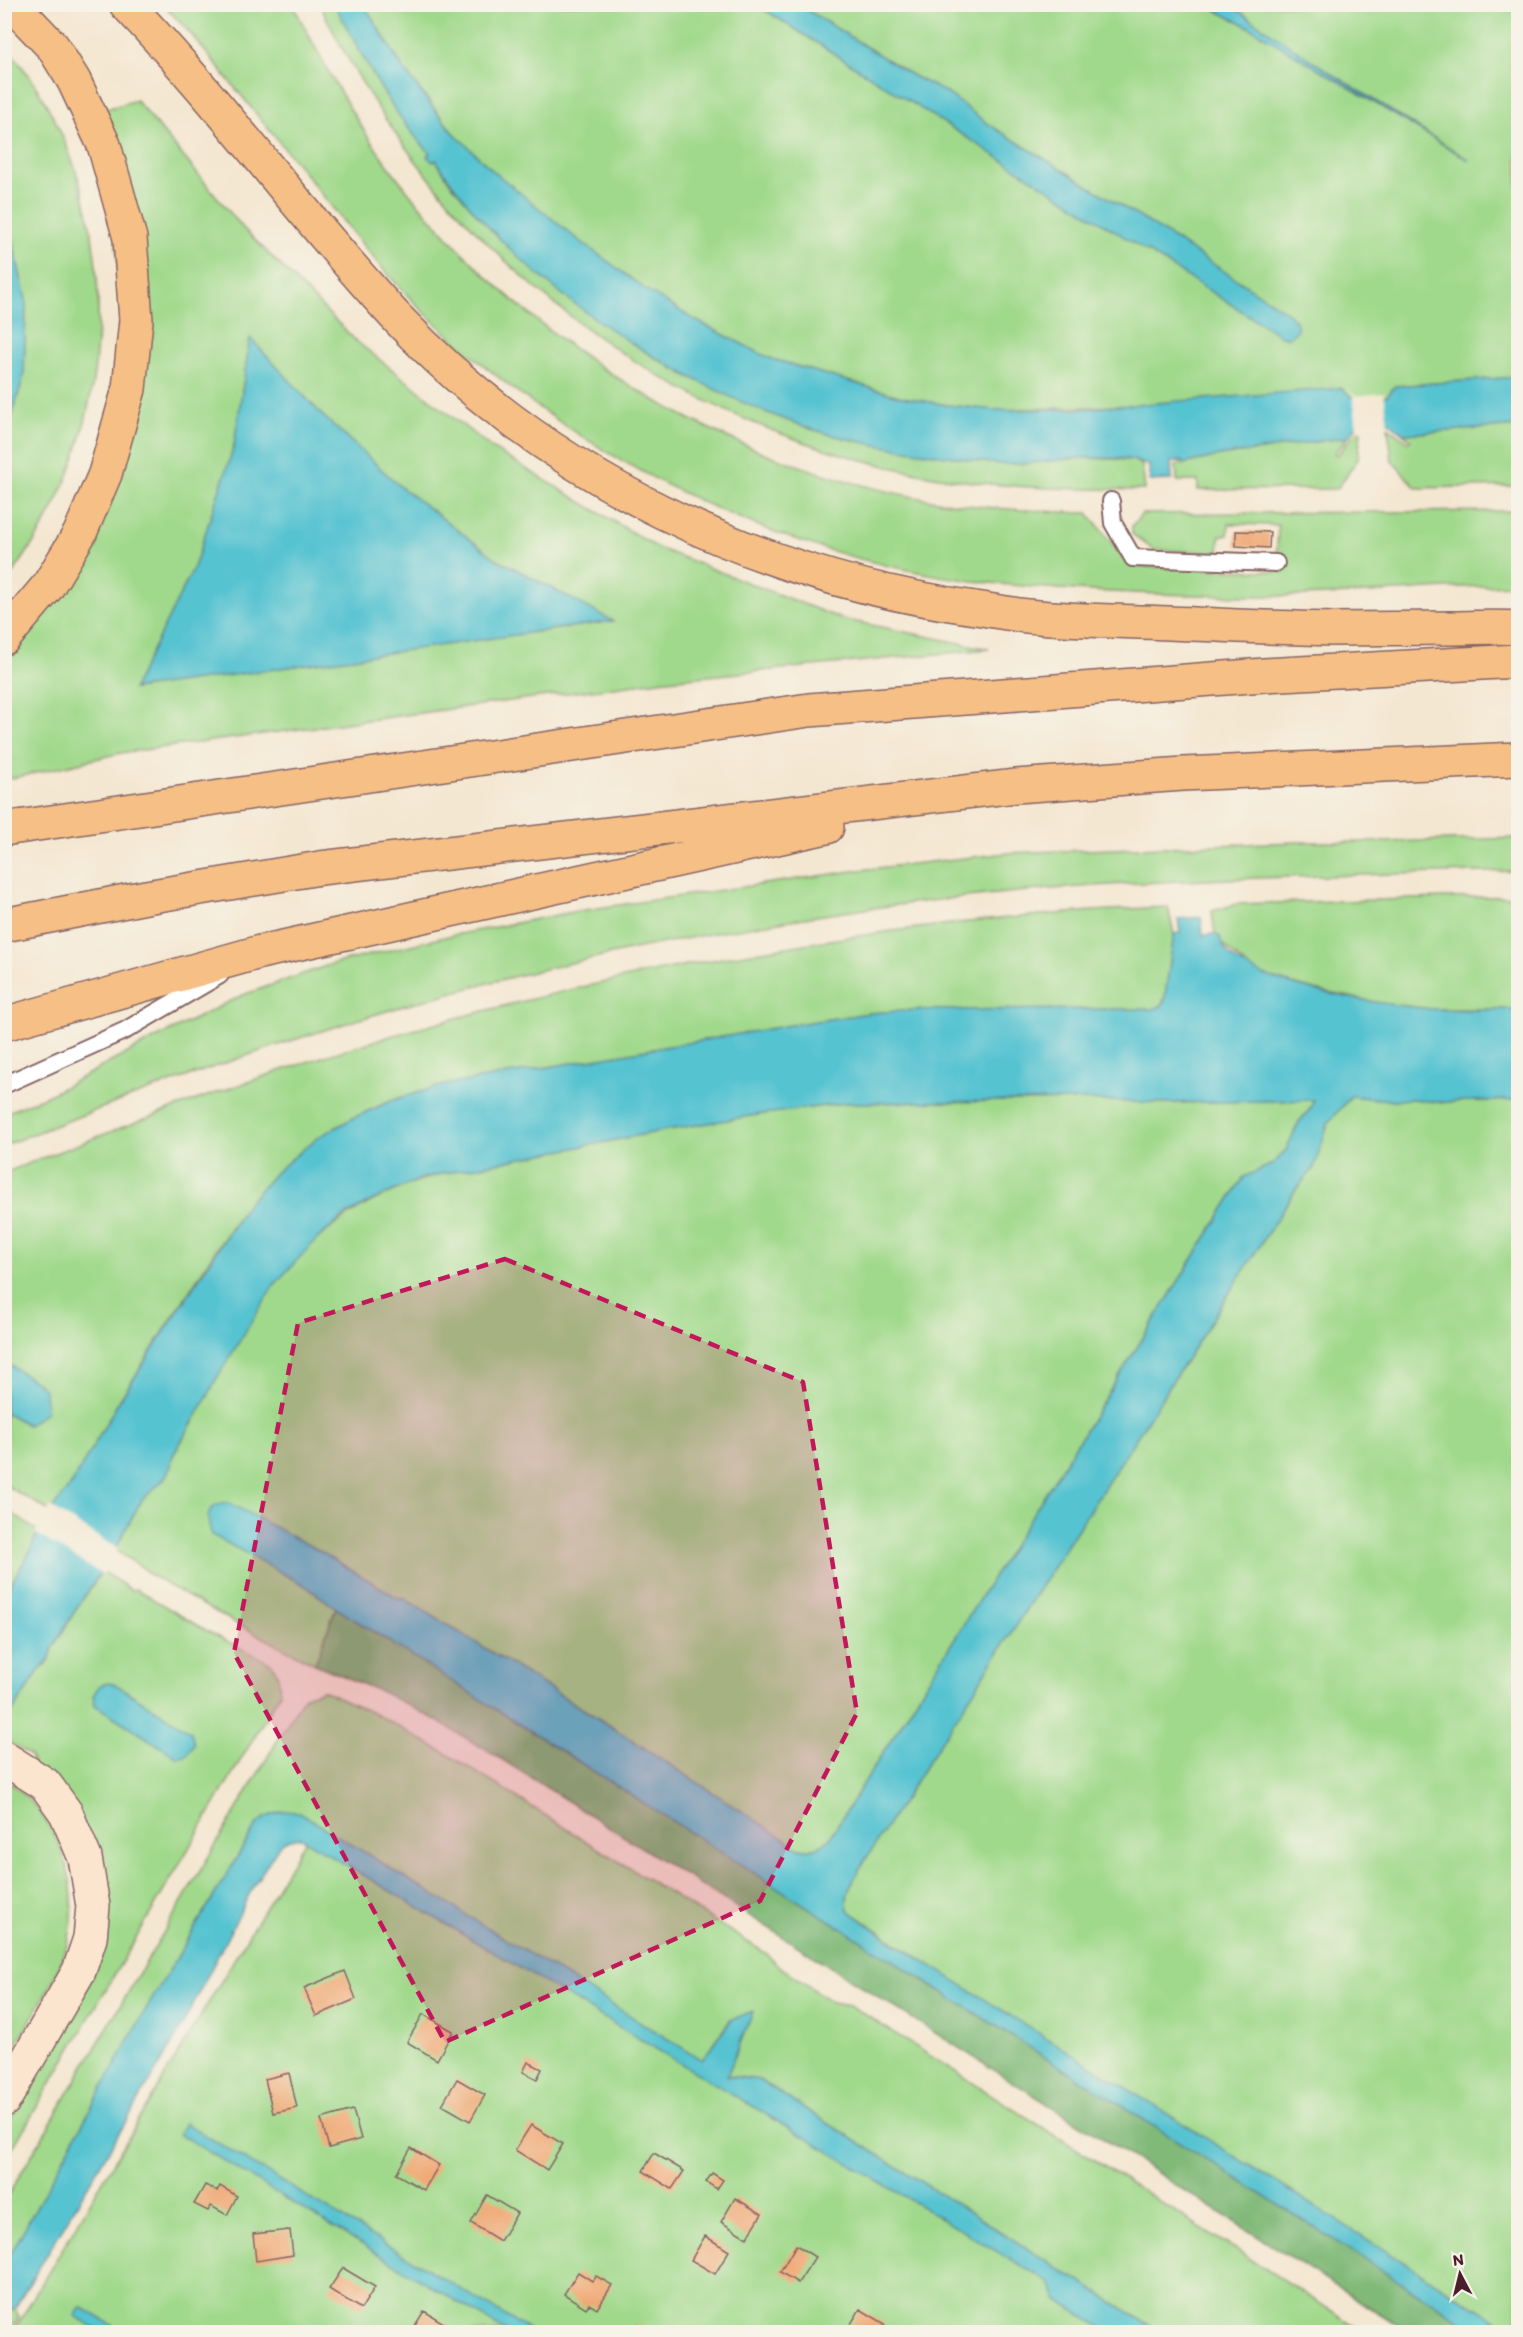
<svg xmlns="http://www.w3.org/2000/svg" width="1523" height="2337" font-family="Itim,sans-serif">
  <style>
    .green { fill: #a1d98c; stroke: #767c5c; stroke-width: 1.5; fill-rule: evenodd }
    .forest { fill: #80b978; stroke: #656c52; stroke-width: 1.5 }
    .water { fill: #57c3d1; stroke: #50717e; stroke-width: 1.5 }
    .pier { fill: #f4e7d1 }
    .building { fill: #efa975 }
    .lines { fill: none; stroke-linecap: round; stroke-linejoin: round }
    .lane-casing { stroke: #866565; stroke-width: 20 }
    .secondary-casing { stroke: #866565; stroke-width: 36 }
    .highway-casing { stroke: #866565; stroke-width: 36 }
    .lane { stroke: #fff; stroke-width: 16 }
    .secondary { stroke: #fbe5cf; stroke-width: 33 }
    .highway { stroke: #f5bf86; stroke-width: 33 }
    .marked { fill: #c2185b; fill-opacity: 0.2; stroke: #c2185b; stroke-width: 4.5; stroke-dasharray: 12 8; stroke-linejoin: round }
  </style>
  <rect width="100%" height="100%" fill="#f7f3e8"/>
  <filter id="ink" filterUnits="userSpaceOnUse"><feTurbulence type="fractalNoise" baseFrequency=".0167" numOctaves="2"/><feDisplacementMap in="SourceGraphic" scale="12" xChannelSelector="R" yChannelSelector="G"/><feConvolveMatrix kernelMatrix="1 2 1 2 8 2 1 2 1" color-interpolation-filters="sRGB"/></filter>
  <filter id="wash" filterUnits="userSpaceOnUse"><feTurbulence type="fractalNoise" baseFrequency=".008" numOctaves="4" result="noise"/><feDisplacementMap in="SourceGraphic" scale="24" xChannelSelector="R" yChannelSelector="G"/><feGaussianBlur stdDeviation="1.35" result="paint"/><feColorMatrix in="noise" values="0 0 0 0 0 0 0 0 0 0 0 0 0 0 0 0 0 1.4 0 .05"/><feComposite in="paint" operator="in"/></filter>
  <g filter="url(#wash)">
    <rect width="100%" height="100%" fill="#f4e7d1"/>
    <path class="green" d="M 164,5 L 293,5 C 322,61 352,117 390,168 C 522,345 725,467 943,502 C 991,509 1039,511 1088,513 L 1130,566 L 1284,572 L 1284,554 L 1277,554 L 1278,525 L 1229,524 L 1228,535 L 1220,535 L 1219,552 L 1154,550 L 1132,534 L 1132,526 L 1142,514 L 1518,511 L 1518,585 C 1439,586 1360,596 1280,596 C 1178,596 1075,593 973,581 C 773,555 581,459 434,322 C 387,278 348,227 308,177 C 269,129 230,82 191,34 Z
      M 320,5 L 335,5 C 363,57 389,111 430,153 L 428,156 L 433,162 L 436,160 L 450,183 L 501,239 L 538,273 L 574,303 L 647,353 L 687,376 L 810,429 L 876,445 L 1001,464 L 1085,458 L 1133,460 L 1142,465 L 1145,490 C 1080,489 1015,489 951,479 C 670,434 443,260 320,5 Z
      M 364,5 L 757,5 L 1286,338 L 1041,157 L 988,124 L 947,93 L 913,76 L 799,5 L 1518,5 L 1518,377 L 1395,386 L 1387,396 L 1355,399 L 994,410 L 947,405 L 902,397 L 769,358 L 693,319 L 652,294 L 572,235 L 493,171 L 452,131 L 403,68 Z
      M 4,44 C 106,161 122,338 67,478 C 52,516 29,552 5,584 L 5,440 L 24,375 L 26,300 L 5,208 Z
      M 136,100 L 243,228 L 356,341 L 493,449 L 658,548 L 842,619 L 989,649 L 666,680 L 121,753 L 5,780 L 5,657 L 13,649 L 134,428 L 103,110 ZM 250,339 L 323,416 L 402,488 L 495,558 L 612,621 L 133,689 L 195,565 L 234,446 Z
      M 1518,426 L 1518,486 L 1416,488 L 1392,461 L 1388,427 L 1409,442 L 1411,440 L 1404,434 Z
      M 1357,430 L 1361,431 L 1358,459 L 1337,489 L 1198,490 L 1198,481 L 1177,481 L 1176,465 L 1219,456 L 1348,437 L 1334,453 L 1337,455 Z
      M 1518,838 L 1518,871 C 1316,876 1113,878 912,903 C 771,920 630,947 492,982 C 326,1024 164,1083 5,1145 L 5,1113 L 49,1095 L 152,1040 L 243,995 L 289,979 L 332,964 L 444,937 L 578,911 L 860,870 L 1008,853 L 1297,842 L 1385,842 Z
      M 1518,896 L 1518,1009 L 1433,1009 L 1380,1003 L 1319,991 L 1263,976 L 1247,967 L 1220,942 L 1220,937 L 1215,934 L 1212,911 L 1237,904 Z
      M 1168,907 L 1174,934 L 1166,995 L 1161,1006 L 1153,1009 L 916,1010 L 870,1013 L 797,1024 L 445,1085 L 393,1100 L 353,1118 L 317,1138 L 276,1172 L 248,1203 L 213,1254 L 118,1403 L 71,1485 L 51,1512 L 5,1485 L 4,1173 C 132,1123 260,1074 391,1036 C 645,964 905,918 1168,907 Z
      M 1351,1096 L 1389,1100 L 1414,1099 L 1436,1102 L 1518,1100 L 1518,2332 L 1515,2332 L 963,1987 L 848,1910 C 844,1894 851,1885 858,1871 L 1296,1189 L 1314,1168 L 1328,1123 Z
      M 1085,1100 L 1167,1103 L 1314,1100 L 1311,1108 L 1299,1122 L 1286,1150 L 1273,1164 L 1244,1177 L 829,1839 C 818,1848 811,1852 797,1847 L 604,1722 L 402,1597 L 400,1599 L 304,1585 L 336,1608 L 315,1664 C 257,1635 201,1605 146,1572 L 145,1569 L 115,1550 C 123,1534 131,1518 140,1503 C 151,1486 169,1479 172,1457 L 208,1396 L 215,1381 C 234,1349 252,1312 275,1283 C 319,1228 377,1191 445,1173 L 667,1130 L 756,1115 L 846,1103 Z
      M 5,1509 L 39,1532 L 30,1552 L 5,1593 Z
      M 102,1571 L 131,1590 L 136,1589 L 205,1630 L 272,1664 L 278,1675 L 280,1693 L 5,2161 L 5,2128 L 87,1988 L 102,1946 L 30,1756 L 5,1739 L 5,1723 L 38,1672 L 49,1660 L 53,1647 L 76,1609 Z
      M 323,1690 L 381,1717 L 447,1754 L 767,1954 L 776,1964 L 832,2002 L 850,2005 L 1365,2332 L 1160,2332 L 759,2080 L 727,2075 L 752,2012 L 730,2020 L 702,2061 L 299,1813 L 274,1814 L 257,1824 L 145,2011 L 5,2264 L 5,2200 L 298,1706 L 305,1696 Z
      M 5,1779 C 66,1822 90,1901 58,1970 C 44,2002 22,2032 5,2062 Z
      M 305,1840 L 1051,2283 L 1058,2301 L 1109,2332 L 13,2332 Z
      M 4,2308 L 12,2310 L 15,2308 L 19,2317 L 10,2332 L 5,2332 Z"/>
    <path class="forest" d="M 336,1608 L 1479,2332 L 1409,2332 L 506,1762 L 434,1719 L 384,1693 L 315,1664 Z"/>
    <path class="water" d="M 335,5 L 364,5 L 403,68 L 430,104 L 452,131 L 493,171 L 572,235 L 652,294 L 693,319 L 769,358 L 902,397 L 947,405 L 994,410 L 1080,409 L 1341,388 L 1355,399 L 1387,396 L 1395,386 L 1518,377 L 1518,426 L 1404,434 L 1388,421 L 1358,425 L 1348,437 L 1219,456 L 1183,464 L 1182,461 L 1171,462 L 1172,480 L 1150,481 L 1149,465 C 1142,465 1138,461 1132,460 C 1118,457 1101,458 1087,458 C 1058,458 1029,466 1001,464 C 983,463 965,458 947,456 C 901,449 853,443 809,428 C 675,384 513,281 436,160 L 433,162 L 427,156 L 430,153 C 389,111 363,56 335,5 Z
      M 757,5 L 799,5 L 913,76 L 947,93 L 988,124 L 1159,229 L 1287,312 L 1297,323 L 1297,330 L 1290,337 L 1281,336 Z
      M 1209,5 L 1230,5 L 1317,64 L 1469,160 L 1244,24 L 1219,12 Z
      M 5,208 L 26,300 L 24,375 L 5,440 Z
      M 250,338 L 323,416 L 402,488 L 495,558 L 613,621 L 133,689 L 195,565 L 234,446 Z
      M 1201,917 L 1203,935 L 1215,934 L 1220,937 C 1226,986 1391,1005 1431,1009 C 1460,1011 1490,1009 1518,1009 L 1518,1100 L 1436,1102 L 1414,1099 L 1389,1100 L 1351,1096 L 1328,1123 L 1314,1168 L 1296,1189 L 858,1871 C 851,1885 844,1894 848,1910 L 887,1938 L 1515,2332 L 1479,2332 L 336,1608 L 304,1585 L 212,1535 C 205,1516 206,1504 229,1503 L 316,1549 L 400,1599 L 402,1597 L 604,1722 L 797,1847 C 811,1852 818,1848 829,1839 L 1244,1177 L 1273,1164 L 1286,1150 L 1299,1122 L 1311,1108 L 1314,1100 L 1167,1103 L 1085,1100 L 846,1103 L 756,1115 L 667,1130 L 445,1173 L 423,1178 L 373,1200 L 343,1217 L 317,1239 L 274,1285 L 215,1381 L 208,1396 L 172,1457 L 171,1466 L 164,1479 L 141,1501 L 111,1557 L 76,1609 L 53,1647 L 49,1660 L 38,1672 L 5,1723 L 5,1593 L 30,1552 L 36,1536 L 56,1504 L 71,1485 L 118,1403 L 248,1203 L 276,1172 L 317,1138 L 353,1118 L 393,1100 L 445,1085 L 797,1024 L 870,1013 L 916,1010 L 1153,1009 L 1161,1006 L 1164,1002 L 1174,934 L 1180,933 L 1178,919 Z
      M 5,1362 L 39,1384 L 45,1390 L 46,1412 L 28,1425 L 5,1412 Z
      M 107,1683 L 115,1684 L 191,1732 L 194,1744 L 187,1755 L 178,1758 L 95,1705 L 93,1696 L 99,1686 Z
      M 283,1811 L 299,1812 L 702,2060 L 731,2020 L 753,2011 L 727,2076 L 759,2080 L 1160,2332 L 1109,2332 L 1058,2301 L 1050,2283 L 301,1838 L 289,1839 L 280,1844 L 254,1885 L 177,2036 L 15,2308 L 12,2310 L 5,2309 L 5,2264 L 145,2011 L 257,1824 L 266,1817 Z
      M 185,2123 L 532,2332 L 507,2332 L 179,2134 Z
      M 81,2307 L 124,2332 L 102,2332 L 75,2316 Z"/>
    <path class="pier" d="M 1340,385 L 1356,396 L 1384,393 L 1388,425 L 1404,436 L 1387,424 L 1360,428 L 1348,440 L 1357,429 L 1353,395 Z
      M 50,1507 L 118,1549 L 103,1575 L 35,1533 Z"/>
    <g id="blocks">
      <path class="building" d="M 1236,531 L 1270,532 L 1269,548 L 1236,546 Z
        M 345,1971 L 356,1999 L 316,2016 L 304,1988 Z
        M 423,2014 L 453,2031 L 437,2060 L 407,2042 Z
        M 528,2062 L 542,2069 L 537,2079 L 523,2072 Z
        M 289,2073 L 297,2108 L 273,2113 L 265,2079 Z
        M 457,2079 L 485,2095 L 470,2121 L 442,2105 Z
        M 353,2110 L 361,2139 L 329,2148 L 321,2119 Z
        M 531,2125 L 563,2144 L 547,2170 L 515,2150 Z
        M 411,2148 L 439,2165 L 424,2190 L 396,2174 Z
        M 654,2153 L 684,2171 L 672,2189 L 643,2171 Z
        M 712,2173 L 723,2180 L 717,2189 L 706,2182 Z
        M 205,2185 L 217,2191 L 220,2186 L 237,2196 L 227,2215 L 211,2206 L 208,2211 L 194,2204 Z
        M 487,2195 L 517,2213 L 500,2241 L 471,2223 Z
        M 735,2198 L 762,2214 L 747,2238 L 721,2222 Z
        M 290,2230 L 293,2255 L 256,2261 L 253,2234 Z
        M 705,2236 L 729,2251 L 715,2274 L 691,2260 Z
        M 796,2245 L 815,2257 L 798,2283 L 780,2272 Z
        M 343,2268 L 375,2287 L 361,2309 L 329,2289 Z
        M 578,2272 L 592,2281 L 596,2276 L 612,2285 L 597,2309 L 589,2304 L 586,2308 L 564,2294 Z
        M 860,2309 L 885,2324 L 880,2332 L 846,2332 Z
        M 424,2311 L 455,2330 L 454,2332 L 411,2332 Z
        M 637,2324 L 651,2332 L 632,2332 Z"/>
    </g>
  </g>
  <g filter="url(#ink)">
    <use href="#blocks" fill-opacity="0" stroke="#866565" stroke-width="1.5"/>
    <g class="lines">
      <g class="lane-casing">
        <path id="lane" d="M 1111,501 L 1113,523 L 1133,558 L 1276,563
          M 4,1085 L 126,1030 L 220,975"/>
      </g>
      <g class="secondary-casing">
        <path id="secondary" d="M 4,1758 L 45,1784 L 66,1813 L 85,1858 L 93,1906 L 90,1938 L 79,1971 L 4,2100"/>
      </g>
      <g class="highway-casing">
        <path id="highway" d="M 126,4 C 222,104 303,217 397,318 C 548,478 758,577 975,608 C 996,611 1018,616 1039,617 C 1082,621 1126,621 1169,623 C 1223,625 1277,628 1332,629 C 1372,629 1413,628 1454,628 C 1475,628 1497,626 1518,628
          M 4,638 L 48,586 L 80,533 L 105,474 L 129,389 L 136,320 L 130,238 L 104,145 L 74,81 L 53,47 L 12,4
          M 4,829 L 809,710 L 1264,675 L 1518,661
          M 4,925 L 146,897 L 320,868 L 1016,786 L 1183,774 L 1518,759
          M 4,1024 L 260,952 L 827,827"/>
      </g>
      <use href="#lane" class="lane"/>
      <use href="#secondary" class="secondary"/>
      <use href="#highway" class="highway"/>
    </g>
  </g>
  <path class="marked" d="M 505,1259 L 803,1382 L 857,1713 L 760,1901 L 445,2042 L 234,1653 L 298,1323 Z"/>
  <rect width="1523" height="2337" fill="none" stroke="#f7f3e8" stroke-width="24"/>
  <g transform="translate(1460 2274) rotate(353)" stroke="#f7f3e8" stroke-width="4.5" paint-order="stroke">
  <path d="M0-4.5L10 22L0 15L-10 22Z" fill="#4a1f2b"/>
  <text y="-9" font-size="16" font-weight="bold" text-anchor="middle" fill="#4a1f2b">N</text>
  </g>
</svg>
